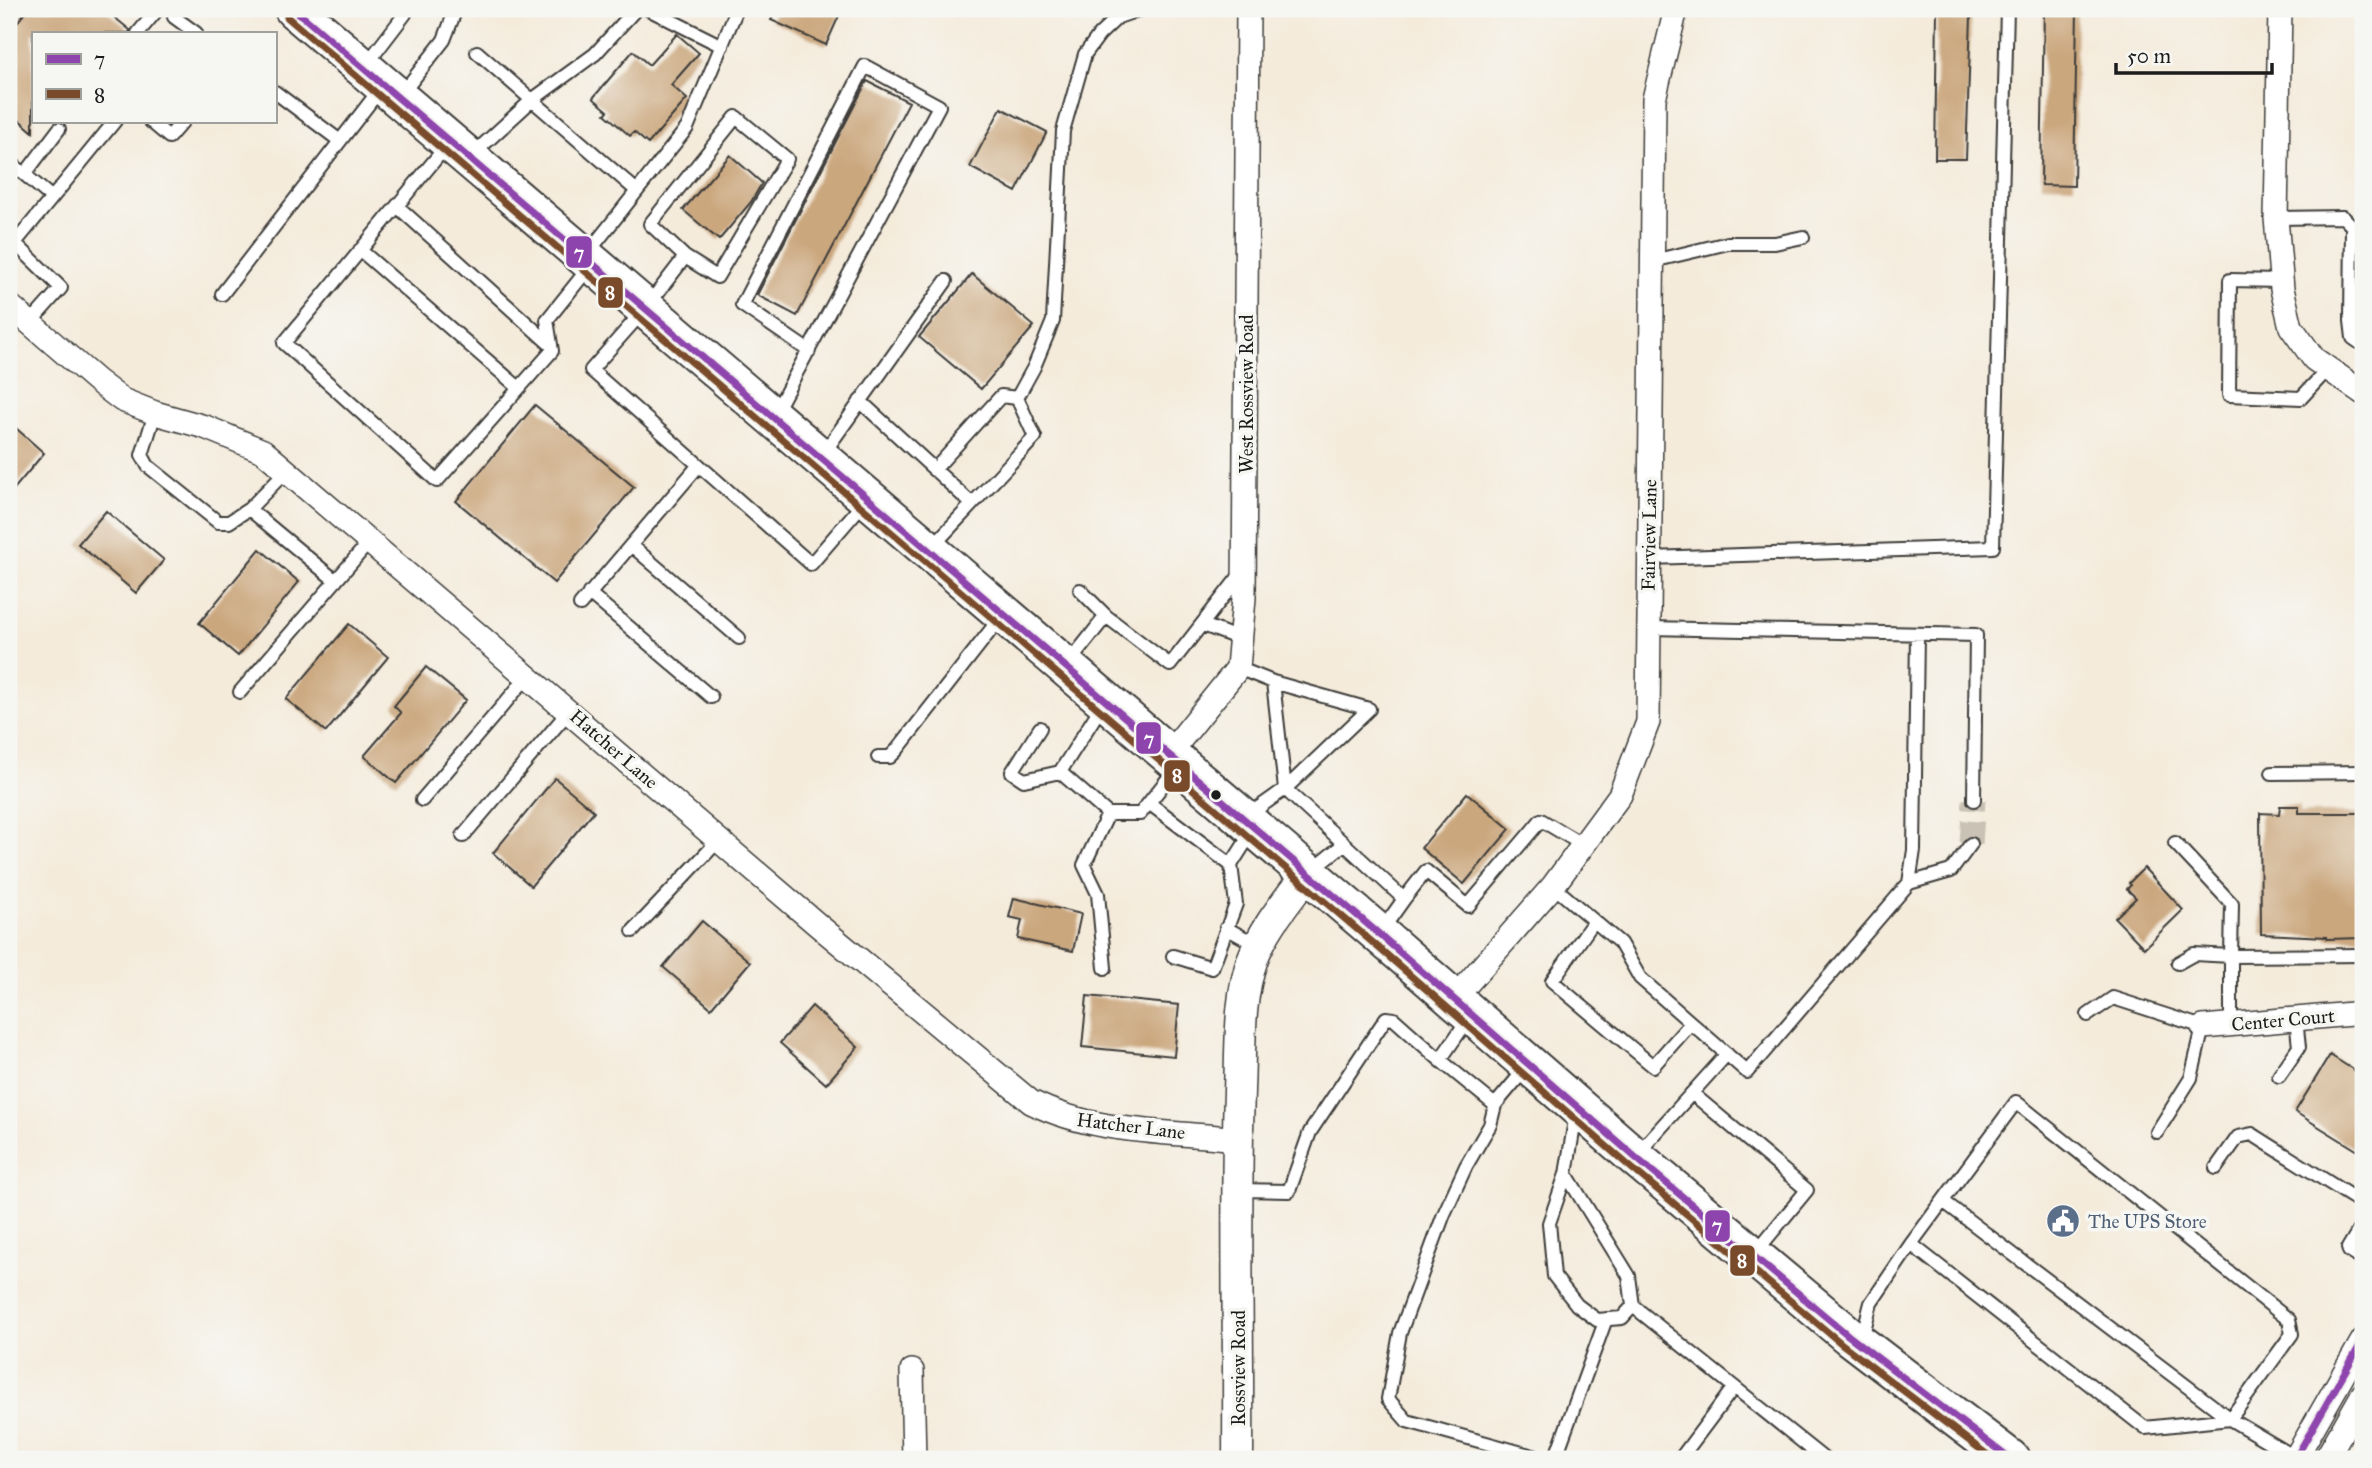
<svg xmlns="http://www.w3.org/2000/svg" width="2372" height="1468" font-family="'IM FELL Great Primer',serif">
  <style>
    .building { fill: #cba77e }
    .lines { fill: none; stroke-linecap: round; stroke-linejoin: round }
    .minor-tunnel { stroke: #c9c2b5; stroke-width: 23; stroke-dasharray: 23 11; stroke-linecap: butt }
    .service-casing { stroke: #3c3b39; stroke-width: 16 }
    .minor-casing { stroke: #3c3b39; stroke-width: 26 }
    .tertiary-casing { stroke: #3c3b39; stroke-width: 33 }
    .trunk-casing { stroke: #3c3b39; stroke-width: 42 }
    .service { stroke: #fff; stroke-width: 12 }
    .minor { stroke: #fff; stroke-width: 23 }
    .tertiary { stroke: #fff; stroke-width: 30 }
    .trunk { stroke: #fff; stroke-width: 38 }
    .bus-1-casing { stroke: #f6f6f2; stroke-width: 12 }
    .bus-2-casing { stroke: #f6f6f2; stroke-width: 12 }
    .bus-1 { stroke: #8e44ad; stroke-width: 7 }
    .bus-2 { stroke: #7a4b2a; stroke-width: 7 }
    .bus-dot { fill: #1c1c1c; stroke: #f6f6f2; stroke-width: 2.5 }
    .labels { text-anchor: middle; dominant-baseline: central; stroke-width: 7; stroke-linejoin: round; paint-order: stroke }
    .street-label { font-size: 19px; fill: #1c1c1c; stroke: #f6f6f2 }
    .service-label { font-size: 19px; fill: #4e5e75; stroke: #f6f6f2; text-anchor: start }
    .line-badge { stroke: #f6f6f2; stroke-width: 2.5 }
    .badge-label { font-size: 19px; text-anchor: middle; font-weight: bold; fill: #fff }
  </style>
  <rect width="100%" height="100%" fill="#f6f6f2"/>
  <filter id="ink" filterUnits="userSpaceOnUse"><feTurbulence type="fractalNoise" baseFrequency=".0143" numOctaves="2"/><feDisplacementMap in="SourceGraphic" scale="14" xChannelSelector="R" yChannelSelector="G"/><feConvolveMatrix kernelMatrix="1 2 1 2 8 2 1 2 1" color-interpolation-filters="sRGB"/></filter>
  <filter id="wash" filterUnits="userSpaceOnUse"><feTurbulence type="fractalNoise" baseFrequency=".00686" numOctaves="4" result="noise"/><feDisplacementMap in="SourceGraphic" scale="28" xChannelSelector="R" yChannelSelector="G"/><feGaussianBlur stdDeviation="1.57" result="paint"/><feColorMatrix in="noise" values="0 0 0 0 0 0 0 0 0 0 0 0 0 0 0 0 0 1.4 0 .05"/><feComposite in="paint" operator="in"/></filter>
  <g filter="url(#wash)">
    <rect width="100%" height="100%" fill="#f4ebdb"/>
    <g id="blocks">
      <path class="building" d="M 28,9 L 104,9 L 130,30 L 129,33 L 33,33 L 33,132 L 9,111 L 9,32 Z
        M 777,9 L 842,9 L 826,45 L 771,20 Z
        M 2044,9 L 2077,9 L 2074,186 L 2042,185 L 2041,180 Z
        M 1937,10 L 1969,11 L 1971,16 L 1966,159 L 1935,159 Z
        M 677,34 L 699,53 L 671,85 L 687,99 L 648,144 L 634,132 L 630,136 L 605,114 L 608,111 L 593,98 L 633,51 L 649,65 Z
        M 867,81 L 909,102 L 797,316 L 757,295 Z
        M 1001,108 L 1047,132 L 1016,192 L 970,167 Z
        M 730,155 L 762,183 L 751,202 L 719,240 L 683,210 Z
        M 972,274 L 1034,326 L 981,389 L 919,337 Z
        M 535,405 L 634,487 L 554,583 L 456,501 Z
        M 9,422 L 44,453 L 9,495 Z
        M 106,511 L 164,560 L 136,593 L 78,544 Z
        M 260,549 L 299,582 L 238,656 L 199,623 Z
        M 349,624 L 388,657 L 326,732 L 286,699 Z
        M 426,667 L 466,700 L 396,783 L 364,756 L 401,713 L 394,706 Z
        M 555,778 L 594,811 L 531,886 L 493,853 Z
        M 1467,793 L 1510,829 L 1464,884 L 1421,848 Z
        M 2280,806 L 2299,806 L 2299,813 L 2363,813 L 2363,938 L 2327,939 L 2327,937 L 2261,934 L 2260,813 L 2279,814 Z
        M 2144,868 L 2183,910 L 2144,948 L 2115,918 L 2136,898 L 2127,889 L 2131,885 L 2129,883 Z
        M 1014,898 L 1081,914 L 1073,951 L 1018,939 L 1022,920 L 1009,917 Z
        M 702,921 L 750,962 L 711,1008 L 663,967 Z
        M 1087,996 L 1179,1005 L 1174,1056 L 1082,1047 Z
        M 812,1006 L 858,1047 L 826,1084 L 780,1043 Z
        M 2330,1055 L 2363,1076 L 2363,1154 L 2295,1112 Z"/>
    </g>
  </g>
  <g filter="url(#ink)">
    <use href="#blocks" fill-opacity="0" stroke="#3c3b39" stroke-width="2"/>
    <g class="lines">
      <path class="minor-tunnel" d="M 1971,844 L 1974,800"/>
      <g class="service-casing">
        <path id="service" d="M 636,9 L 595,54 L 532,100 L 637,191
          M 648,9 L 722,46
          M 174,17 L 196,33
          M 138,33 L 158,9
          M 366,65 L 405,14 L 406,9
          M 275,92 L 340,141
          M 400,96 L 444,40 L 456,9
          M 150,121 L 169,137 L 183,121
          M 448,144 L 284,343 L 437,481 L 552,351 L 547,320 L 591,265
          M 472,155 L 532,100 L 477,52
          M 9,161 L 52,198 L 115,121
          M 25,174 L 59,129
          M 397,206 L 551,345
          M 2276,218 L 2343,217 L 2352,226 L 2351,321 L 2353,338 L 2363,345
          M 360,250 L 519,388
          M 587,254 L 687,128 L 737,9
          M 685,257 L 717,277 L 787,159 L 736,117 L 650,224 L 685,257 L 645,309 L 591,370 L 811,564 L 866,500
          M 1653,261 L 1728,243 L 1775,243 L 1803,237
          M 2281,281 L 2230,280 L 2229,395 L 2301,398 L 2328,369
          M 222,294 L 381,88
          M 30,323 L 61,288 L 15,243 L 52,198
          M 1017,398 L 1034,367 L 1053,321 L 1063,131 L 1085,54 L 1099,35 L 1118,17 L 1141,9
          M 860,401 L 972,504
          M 155,413 L 142,455 L 148,466 L 218,522 L 229,522 L 249,509
          M 774,415 L 939,106 L 865,66 L 742,305 L 809,351
          M 823,454 L 946,281
          M 287,470 L 249,509 L 336,581
          M 934,470 L 1001,396 L 1017,398
          M 631,545 L 739,638
          M 931,548 L 1035,437 L 1017,398
          M 1649,558 L 1993,547 L 2007,9
          M 1080,590 L 1106,616
          M 589,593 L 711,697
          M 580,605 L 699,465
          M 1203,625 L 1240,639
          M 1649,628 L 1976,635 L 1974,800
          M 1068,664 L 1106,616 L 1170,665 L 1241,574
          M 1238,668 L 1273,682 L 1369,709 L 1285,789 L 1404,899 L 1426,871 L 1468,906 L 1541,820 L 1583,845
          M 240,692 L 370,541
          M 1103,704 L 1060,772 L 1108,814 L 1140,814 L 1178,766
          M 1040,728 L 1012,772 L 1024,780 L 1060,772
          M 878,757 L 890,757 L 897,750 L 1001,617
          M 2272,773 L 2363,772
          M 422,800 L 528,676
          M 1149,803 L 1231,865 L 1252,832
          M 1247,816 L 1285,789 L 1273,682
          M 463,836 L 569,711
          M 2175,843 L 2232,904 L 2231,956 L 2363,955
          M 1312,870 L 1344,844
          M 1909,883 L 1951,871 L 1971,844
          M 1553,886 L 1620,943 L 1640,978 L 1747,1072 L 1909,883 L 1914,850 L 1917,634
          M 1594,921 L 1552,981 L 1653,1066 L 1691,1023
          M 1226,928 L 1259,946
          M 1382,930 L 1404,899
          M 633,931 L 719,840
          M 1173,956 L 1212,968 L 1236,904 L 1231,865
          M 2178,963 L 2194,954 L 2231,956 L 2231,1025
          M 1105,968 L 1098,894 L 1084,865 L 1108,814
          M 2088,1015 L 2113,998 L 2203,1027 L 2191,1078 L 2157,1132
          M 1469,1018 L 1440,1060 L 1495,1105
          M 1526,1068 L 1495,1105 L 1490,1125 L 1466,1166 L 1444,1214 L 1400,1333 L 1388,1399 L 1407,1421 L 1544,1459
          M 2279,1076 L 2299,1047 L 2296,1019
          M 1693,1094 L 1807,1190 L 1755,1253
          M 1637,1154 L 1727,1054
          M 2216,1168 L 2238,1137 L 2252,1134 L 2363,1204
          M 1566,1174 L 1549,1223 L 1554,1276 L 1577,1305 L 1597,1320 L 1622,1318 L 1633,1306 L 1629,1276 L 1566,1174 L 1576,1114
          M 1238,1190 L 1289,1191 L 1310,1132 L 1386,1018 L 1394,1019 L 1440,1060
          M 1943,1201 L 2230,1419 L 2298,1459
          M 2363,1223 L 2348,1248 L 2349,1251 L 2363,1260
          M 1633,1306 L 1824,1459
          M 1862,1338 L 1871,1303 L 1911,1244 L 2016,1102 L 2289,1320 L 2292,1334 L 2230,1419 L 2145,1428 L 1911,1244
          M 1555,1459 L 1606,1319
          M 1680,1459 L 1734,1387"/>
      </g>
      <g class="minor-casing">
        <path id="minor" d="M 2280,9 L 2276,218 L 2282,289 L 2291,327 L 2314,359 L 2363,393
          M 9,305 L 97,381 L 122,400 L 155,413 L 205,427 L 263,451 L 819,926 L 1031,1102 C 1095,1134 1168,1131 1238,1139
          M 1168,755 L 1238,668 L 1244,598 L 1248,9
          M 1453,1000 L 1553,886 L 1620,795 L 1648,722 L 1654,99 L 1676,9
          M 2203,1027 L 2363,1013
          M 912,1371 L 914,1459
          M 2295,1459 L 2363,1340
          M 2326,1459 L 2363,1394"/>
      </g>
      <g class="tertiary-casing">
        <path id="tertiary" d="M 1238,1459 C 1239,1337 1235,1213 1239,1091 C 1241,1048 1238,999 1253,958 C 1264,928 1288,900 1308,873"/>
      </g>
      <g class="trunk-casing">
        <path id="trunk" d="M 294,9 L 1379,934 L 1635,1157 L 1849,1336 L 2010,1459"/>
      </g>
      <use href="#service" class="service"/>
      <use href="#minor" class="minor"/>
      <use href="#tertiary" class="tertiary"/>
      <use href="#trunk" class="trunk"/>
      <g class="bus-1-casing">
        <path id="bus-1" d="M 294,9 L 1379,934 L 1635,1157 L 1849,1336 L 2010,1459
          M 2295,1459 L 2363,1340"/>
      </g>
      <g class="bus-2-casing">
        <path id="bus-2" d="M 287,17 L 1372,942 L 1628,1165 L 1842,1344 L 1993,1459"/>
      </g>
      <use href="#bus-1" class="bus-1"/>
      <use href="#bus-2" class="bus-2"/>
    </g>
  </g>
  <defs>
    <g id="civic-disc" transform="scale(1.75)"><circle r="9.5" fill="#5c6f8a" stroke="#f6f6f2"/><path d="M-.6-6.5H3V-4.5H.6V-3L4-1V1h2V6H-6V1h2V-1L-.6-3ZM-1.2 2.5V6h2.4V2.5Z" fill="#fff"/></g>
  </defs>
  <g fill-rule="evenodd">
    <use href="#civic-disc" x="2063" y="1221"/>
  </g>
  <circle class="bus-dot" cx="1216" cy="795" r="6"/>
  <g class="labels">
    <g class="street-label">
      <text transform="translate(1246 394) rotate(-90)">West Rossview Road</text>
      <text transform="translate(1649 535) rotate(-89)">Fairview Lane</text>
      <text transform="translate(614 749) rotate(41)">Hatcher Lane</text>
      <text transform="translate(2283 1020) rotate(-5)">Center Court</text>
      <text transform="translate(1131 1126) rotate(7)">Hatcher Lane</text>
      <text transform="translate(1238 1368) rotate(-90)">Rossview Road</text>
    </g>
    <g class="service-label">
      <text x="2088" y="1221">The UPS Store</text>
    </g>
  </g>
  <g class="line-badge">
    <rect x="565" y="235" width="28" height="34" rx="7" fill="#8e44ad"/>
    <rect x="597" y="276" width="27" height="33" rx="7" fill="#7a4b2a"/>
    <rect x="1135" y="721" width="27" height="34" rx="7" fill="#8e44ad"/>
    <rect x="1163" y="759" width="28" height="34" rx="7" fill="#7a4b2a"/>
    <rect x="1704" y="1209" width="27" height="34" rx="7" fill="#8e44ad"/>
    <rect x="1729" y="1244" width="27" height="33" rx="7" fill="#7a4b2a"/>
  </g>
  <g class="badge-label">
    <text x="579" y="259">7</text>
    <text x="610" y="299">8</text>
    <text x="1149" y="745">7</text>
    <text x="1177" y="782">8</text>
    <text x="1717" y="1232">7</text>
    <text x="1742" y="1267">8</text>
  </g>
  <rect width="2372" height="1468" fill="none" stroke="#f6f6f2" stroke-width="35"/>
  <rect x="32" y="32" width="245" height="91" fill="#f6f6f2" stroke="#9f9f9c" stroke-width="2"/>
  <rect x="46" y="54" width="35" height="10" fill="#8e44ad" stroke="#9f9f9c" stroke-width="2"/>
  <text x="94" y="66" font-size="21" fill="#1c1c1c">7</text>
  <rect x="46" y="89" width="35" height="10" fill="#7a4b2a" stroke="#9f9f9c" stroke-width="2"/>
  <text x="94" y="102" font-size="21" fill="#1c1c1c">8</text>
  <path d="M2116 63v10h156v-10" fill="none" stroke="#1c1c1c" stroke-width="3.5"/>
  <text x="2127" y="63" font-size="21" fill="#1c1c1c" stroke="#f6f6f2" stroke-width="5" paint-order="stroke">50 m</text>
</svg>
